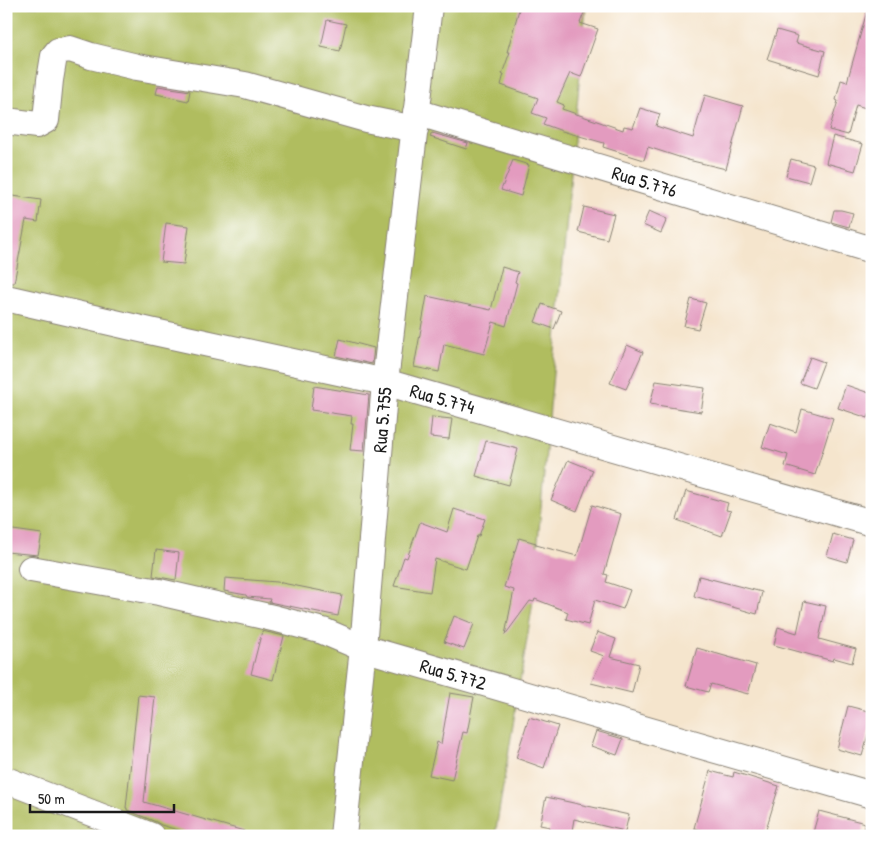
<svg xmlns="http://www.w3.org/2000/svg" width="878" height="842" font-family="'Patrick Hand',sans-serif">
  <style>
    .green { fill: #b0bd5f; stroke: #666c3e }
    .building { fill: #e39bbf }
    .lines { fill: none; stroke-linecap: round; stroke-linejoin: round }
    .minor-casing { stroke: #888074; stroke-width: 28 }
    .minor { stroke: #fff; stroke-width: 26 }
    .labels { text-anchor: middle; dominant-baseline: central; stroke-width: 4; stroke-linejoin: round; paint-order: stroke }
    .street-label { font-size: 19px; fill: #1c1c1c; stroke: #fff }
  </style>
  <rect width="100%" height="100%" fill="#fff"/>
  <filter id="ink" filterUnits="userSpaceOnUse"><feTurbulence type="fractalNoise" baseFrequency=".02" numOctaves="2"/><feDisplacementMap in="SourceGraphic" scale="10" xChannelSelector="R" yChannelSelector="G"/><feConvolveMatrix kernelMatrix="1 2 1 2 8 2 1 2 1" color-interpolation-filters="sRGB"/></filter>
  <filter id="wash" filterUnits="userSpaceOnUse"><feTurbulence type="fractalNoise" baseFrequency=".0096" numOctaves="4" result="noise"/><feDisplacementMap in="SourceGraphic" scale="20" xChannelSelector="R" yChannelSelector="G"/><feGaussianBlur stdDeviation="1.12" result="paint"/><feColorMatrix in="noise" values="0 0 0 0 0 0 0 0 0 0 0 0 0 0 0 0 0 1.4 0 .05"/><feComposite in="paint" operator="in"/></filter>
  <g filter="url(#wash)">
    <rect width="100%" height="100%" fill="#f5e5cd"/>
    <path class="green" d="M 6,6 L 586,6 L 532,608 L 495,836 L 6,836 Z"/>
    <g id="blocks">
      <path class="building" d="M 520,6 L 574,6 L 585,10 L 580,23 L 598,29 L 581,77 L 570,73 L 557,102 L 564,105 L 562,109 L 623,130 L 624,126 L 633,128 L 640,108 L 660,114 L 656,126 L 693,138 L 705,95 L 743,106 L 726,169 L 688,160 L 648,147 L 644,160 L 603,147 L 604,143 L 562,131 L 543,124 L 546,118 L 532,113 L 538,98 L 501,85 L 504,74 L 502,74 L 510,52 L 507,52 Z
        M 867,11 L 872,11 L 872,110 L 856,105 L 848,135 L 829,130 L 838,101 L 836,100 L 841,80 L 847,82 Z
        M 327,20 L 346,24 L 340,51 L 321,47 Z
        M 777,30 L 798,36 L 796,43 L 825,51 L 819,75 L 767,59 Z
        M 158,86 L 190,91 L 188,101 L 156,94 Z
        M 432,133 L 468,143 L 466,149 L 430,137 Z
        M 833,136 L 863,144 L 855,171 L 826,163 Z
        M 791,159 L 814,165 L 809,182 L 786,176 Z
        M 513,160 L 529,165 L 521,196 L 501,190 Z
        M 6,195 L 41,200 L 38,222 L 26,220 L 14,283 L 6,283 Z
        M 584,207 L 614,214 L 607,239 L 578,232 Z
        M 834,210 L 841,210 L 853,213 L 849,227 L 831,222 Z
        M 649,211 L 667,219 L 661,233 L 643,225 Z
        M 166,223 L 189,226 L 184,264 L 161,262 Z
        M 502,267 L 518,272 L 515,282 L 517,283 L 506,326 L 493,322 L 484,354 L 444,344 L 439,372 L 414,367 L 427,296 L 491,310 Z
        M 691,299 L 706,303 L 698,329 L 684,326 Z
        M 542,304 L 561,311 L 554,329 L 535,322 Z
        M 340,339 L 374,348 L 372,364 L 336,356 Z
        M 627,345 L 643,352 L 626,389 L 610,383 Z
        M 810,357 L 824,362 L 814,388 L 800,383 Z
        M 656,381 L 705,388 L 701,412 L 650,404 Z
        M 846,385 L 872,394 L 872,408 L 868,418 L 838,408 Z
        M 314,386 L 369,395 L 364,451 L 350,450 L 353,424 L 351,424 L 352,416 L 311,410 Z
        M 802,409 L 833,418 L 815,475 L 785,466 L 788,455 L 762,447 L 770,423 L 796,432 Z
        M 432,417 L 452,419 L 449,439 L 430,437 Z
        M 486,441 L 518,449 L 509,485 L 476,476 Z
        M 568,460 L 593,470 L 577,511 L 551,500 Z
        M 686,491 L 728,503 L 726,510 L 731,511 L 722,536 L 677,520 Z
        M 592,505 L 621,514 L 604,574 L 608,575 L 606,582 L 630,590 L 623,609 L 595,600 L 588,625 L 566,619 L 568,612 L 535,599 L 534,602 L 530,601 L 505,635 L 514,590 L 504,587 L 519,538 L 536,543 L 536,545 L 577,556 Z
        M 454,509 L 485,519 L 479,536 L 477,536 L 466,569 L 435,559 L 430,592 L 394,586 L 404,557 L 407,558 L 420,522 L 447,532 Z
        M 6,529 L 42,534 L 38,555 L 6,552 Z
        M 833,534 L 853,540 L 847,562 L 827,556 Z
        M 156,550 L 179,553 L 176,580 L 153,576 Z
        M 699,576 L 762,592 L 757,614 L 694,596 Z
        M 225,578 L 277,582 L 342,595 L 338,616 L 269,602 L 270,599 L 247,597 L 246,595 L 224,591 Z
        M 804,601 L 826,606 L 819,639 L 856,649 L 852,663 L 834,658 L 833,661 L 774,645 L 778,627 L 797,633 Z
        M 454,616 L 474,624 L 464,649 L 444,642 Z
        M 262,631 L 284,636 L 273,680 L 251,674 Z
        M 597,632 L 616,639 L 610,657 L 639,664 L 632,693 L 591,683 L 604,656 L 590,651 Z
        M 697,648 L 756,665 L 748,694 L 711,684 L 708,692 L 686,686 Z
        M 450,693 L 474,697 L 467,733 L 463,732 L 452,780 L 429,775 L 437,742 L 441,744 Z
        M 138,695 L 155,697 L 144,802 L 244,831 L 243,836 L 198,836 L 161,825 L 156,822 L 127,810 L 127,808 L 126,808 Z
        M 848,706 L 872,712 L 872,721 L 862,756 L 837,749 Z
        M 529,717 L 558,726 L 544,768 L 516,758 Z
        M 596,731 L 623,739 L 617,755 L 591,746 Z
        M 710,771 L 733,777 L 734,772 L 779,786 L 764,836 L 723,836 L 694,828 Z
        M 546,797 L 629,815 L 625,831 L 574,819 L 572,831 L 571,831 L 569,836 L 547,836 L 550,827 L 540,825 Z
        M 819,811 L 865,823 L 861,836 L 812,836 Z"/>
    </g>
  </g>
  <g filter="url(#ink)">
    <use href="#blocks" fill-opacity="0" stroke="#888074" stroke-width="1"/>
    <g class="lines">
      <g class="minor-casing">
        <g id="minor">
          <path id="s1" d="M 416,112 L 872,250"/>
          <path d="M 6,121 L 37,125 L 46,120 L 50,80 L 54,56 L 58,51 L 70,49 L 91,56 L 137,67 L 245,85 L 366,119 L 415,129"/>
          <path id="s2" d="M 6,298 L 154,332 L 385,382 L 872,523"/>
          <path id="s3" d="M 31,569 L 159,592 L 277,619 L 323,631 L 363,648 L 872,795"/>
          <path d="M 6,780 L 151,836"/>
          <path id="s4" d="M 343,836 L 363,648 L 385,382 L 429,6"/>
        </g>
      </g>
      <use href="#minor" class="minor"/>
    </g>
  </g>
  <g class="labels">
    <g class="street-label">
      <text stroke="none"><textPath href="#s1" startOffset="239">Rua 5.776</textPath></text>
      <text stroke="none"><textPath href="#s2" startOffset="448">Rua 5.774</textPath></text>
      <text stroke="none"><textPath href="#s4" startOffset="418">Rua 5.755</textPath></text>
      <text stroke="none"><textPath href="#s3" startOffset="436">Rua 5.772</textPath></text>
    </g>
  </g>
  <rect width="878" height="842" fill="none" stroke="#fff" stroke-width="25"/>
  <path d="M30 804v8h144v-8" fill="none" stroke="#1c1c1c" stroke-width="2.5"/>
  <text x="38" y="804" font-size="15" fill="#1c1c1c" stroke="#ffffff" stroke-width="4" paint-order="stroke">50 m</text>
</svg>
